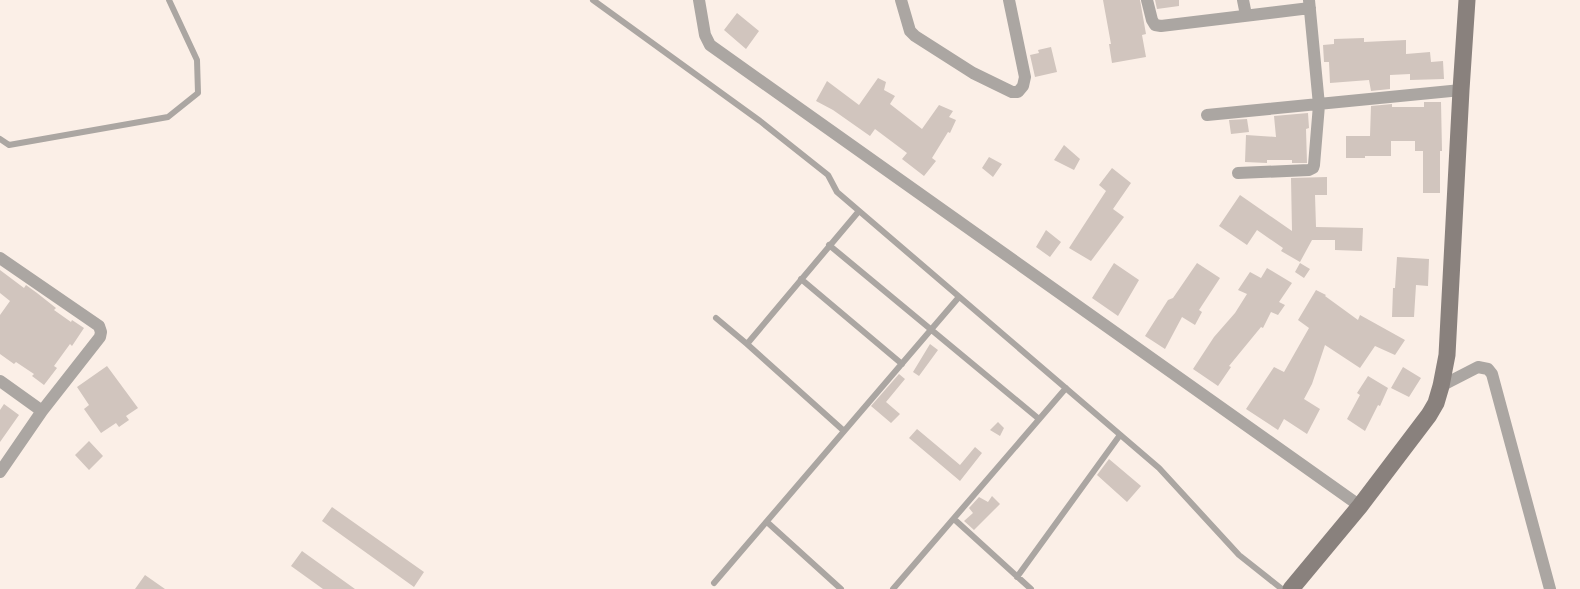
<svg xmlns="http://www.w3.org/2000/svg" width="1580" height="589" font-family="Manrope,sans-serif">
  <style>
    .building { fill: #d1c5be }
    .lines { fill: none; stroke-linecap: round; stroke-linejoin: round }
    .lane { stroke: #aba6a2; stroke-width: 6 }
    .street { stroke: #aba6a2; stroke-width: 12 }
    .secondary { stroke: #89817d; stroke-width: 17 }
  </style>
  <rect width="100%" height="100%" fill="#fbefe7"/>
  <path class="building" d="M 1103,0 L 1140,0 L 1146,34 L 1142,35 L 1146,57 L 1112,63 L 1109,44 L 1111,44 Z
    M 1155,0 L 1179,0 L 1179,6 L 1157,9 Z
    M 737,13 L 759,31 L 746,49 L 724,30 Z
    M 1364,38 L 1364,42 L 1406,40 L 1406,54 L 1430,52 L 1431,62 L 1443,61 L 1444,79 L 1410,80 L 1410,74 L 1390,75 L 1390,89 L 1371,91 L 1369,80 L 1330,83 L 1329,62 L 1324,62 L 1323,45 L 1334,44 L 1334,39 Z
    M 1051,47 L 1057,72 L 1035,77 L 1030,55 L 1039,53 L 1038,50 Z
    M 878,78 L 886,82 L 884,90 L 895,96 L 890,104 L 922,129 L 939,105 L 953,111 L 949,117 L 956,120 L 950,133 L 948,132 L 932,158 L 936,161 L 924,176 L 902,159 L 907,153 L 875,129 L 870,136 L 833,110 L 816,101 L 827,81 L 859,105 Z
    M 1424,102 L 1441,102 L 1442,151 L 1440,151 L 1440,193 L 1423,193 L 1423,151 L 1415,151 L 1415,141 L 1391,141 L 1391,156 L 1365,156 L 1365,158 L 1346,158 L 1346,136 L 1370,136 L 1371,106 L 1392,104 L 1392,107 L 1424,107 Z
    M 1308,113 L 1309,128 L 1306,129 L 1307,163 L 1292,163 L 1292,160 L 1267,160 L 1267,163 L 1245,162 L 1246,135 L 1276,137 L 1274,116 Z
    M 1247,119 L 1249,132 L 1231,134 L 1229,120 Z
    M 1064,145 L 1080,159 L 1074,170 L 1054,160 Z
    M 989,157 L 1002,164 L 993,177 L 982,168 Z
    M 1112,168 L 1131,183 L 1113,209 L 1124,217 L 1091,261 L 1069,248 L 1106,191 L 1099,185 Z
    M 1327,177 L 1327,195 L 1315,195 L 1316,227 L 1363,228 L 1362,251 L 1335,250 L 1335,240 L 1312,240 L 1300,262 L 1281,251 L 1283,248 L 1257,230 L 1247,245 L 1219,226 L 1240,195 L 1292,231 L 1291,178 Z
    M 1046,230 L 1061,242 L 1050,257 L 1036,247 Z
    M 1397,257 L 1429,259 L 1428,286 L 1416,285 L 1414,317 L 1392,317 L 1393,288 L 1395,288 Z
    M 1114,263 L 1139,280 L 1118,316 L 1092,298 Z
    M 1197,263 L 1220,278 L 1199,310 L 1202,312 L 1195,325 L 1182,317 L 1165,349 L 1145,336 L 1168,300 L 1173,298 Z
    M 1300,263 L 1310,269 L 1304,278 L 1295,272 Z
    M 1267,268 L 1292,283 L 1279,302 L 1285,305 L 1278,315 L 1271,312 L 1263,328 L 1261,327 L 1229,366 L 1231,367 L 1218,386 L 1193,369 L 1214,337 L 1235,313 L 1247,294 L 1238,290 L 1250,272 L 1261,278 Z
    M 0,270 L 24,288 L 26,285 L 37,293 L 56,308 L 54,310 L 71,322 L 72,320 L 84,328 L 72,346 L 70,344 L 54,366 L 57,368 L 44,385 L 32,376 L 34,374 L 16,362 L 14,364 L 0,354 L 0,315 L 10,301 L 0,293 Z
    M 1316,290 L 1326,295 L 1325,296 L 1358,320 L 1360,315 L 1405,340 L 1395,355 L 1375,346 L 1360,368 L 1325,345 L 1312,384 L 1304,399 L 1320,409 L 1307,434 L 1284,419 L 1278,430 L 1246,409 L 1274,367 L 1284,372 L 1309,328 L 1298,320 Z
    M 930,344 L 938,350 L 919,376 L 913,372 Z
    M 107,366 L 138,408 L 126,416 L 129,420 L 119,427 L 116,423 L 101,433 L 84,409 L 89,405 L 77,387 Z
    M 1403,367 L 1421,378 L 1409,397 L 1391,388 Z
    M 899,374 L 905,379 L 886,402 L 900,414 L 891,423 L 871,406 Z
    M 1368,376 L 1388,388 L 1380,406 L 1378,405 L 1365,431 L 1347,419 L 1360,395 L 1357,393 Z
    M 4,404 L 19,415 L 0,442 L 0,410 Z
    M 998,422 L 1004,428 L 1000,436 L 990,430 Z
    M 917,429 L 960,465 L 975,447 L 982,453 L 960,481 L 909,438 Z
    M 89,441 L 103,456 L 89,470 L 75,455 Z
    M 1109,459 L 1141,486 L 1127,502 L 1097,475 Z
    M 992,496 L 1000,504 L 974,530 L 964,521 L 973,513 L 969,508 L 979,497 L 988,502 Z
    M 332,507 L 424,572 L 414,587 L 322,521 Z
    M 302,551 L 355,589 L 323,589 L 291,566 Z
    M 145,575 L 165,589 L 135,589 Z"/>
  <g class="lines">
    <path class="lane" d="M 593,0 L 760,121 L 828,175 L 837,192 L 1159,468 L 1239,555 L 1282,589
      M 0,139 L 9,145 L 168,117 L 198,93 L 197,60 L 169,0
      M 829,245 L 1039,419
      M 801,279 L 902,364
      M 716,318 L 747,344 L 859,211
      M 747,344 L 844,431
      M 954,519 L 1031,589
      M 767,522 L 841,589
      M 1017,577 L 1120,435
      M 714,583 L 959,297
      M 893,589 L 1066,388"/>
    <path class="street" d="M 699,0 L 705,35 L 710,45 L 1360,506
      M 901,0 L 910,31 L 915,36 L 973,73 L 1012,92 L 1018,92 L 1023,86 L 1025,77 L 1009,0
      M 1147,0 L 1152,20 L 1155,25 L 1161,26 L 1310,8
      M 1243,0 L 1246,15
      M 1207,115 L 1461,90
      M 1238,173 L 1309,170 L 1313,168 L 1314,165 L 1319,105 L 1309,0
      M 0,258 L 99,326 L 101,332 L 100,337 L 42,411 L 0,472
      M 0,381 L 42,411
      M 1441,386 L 1478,367 L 1488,369 L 1492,374 L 1550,589"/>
    <path class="secondary" d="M 1291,589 L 1360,506 L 1429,415 L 1436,403 L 1441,386 L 1447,355 L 1461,90 L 1467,0"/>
  </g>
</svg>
